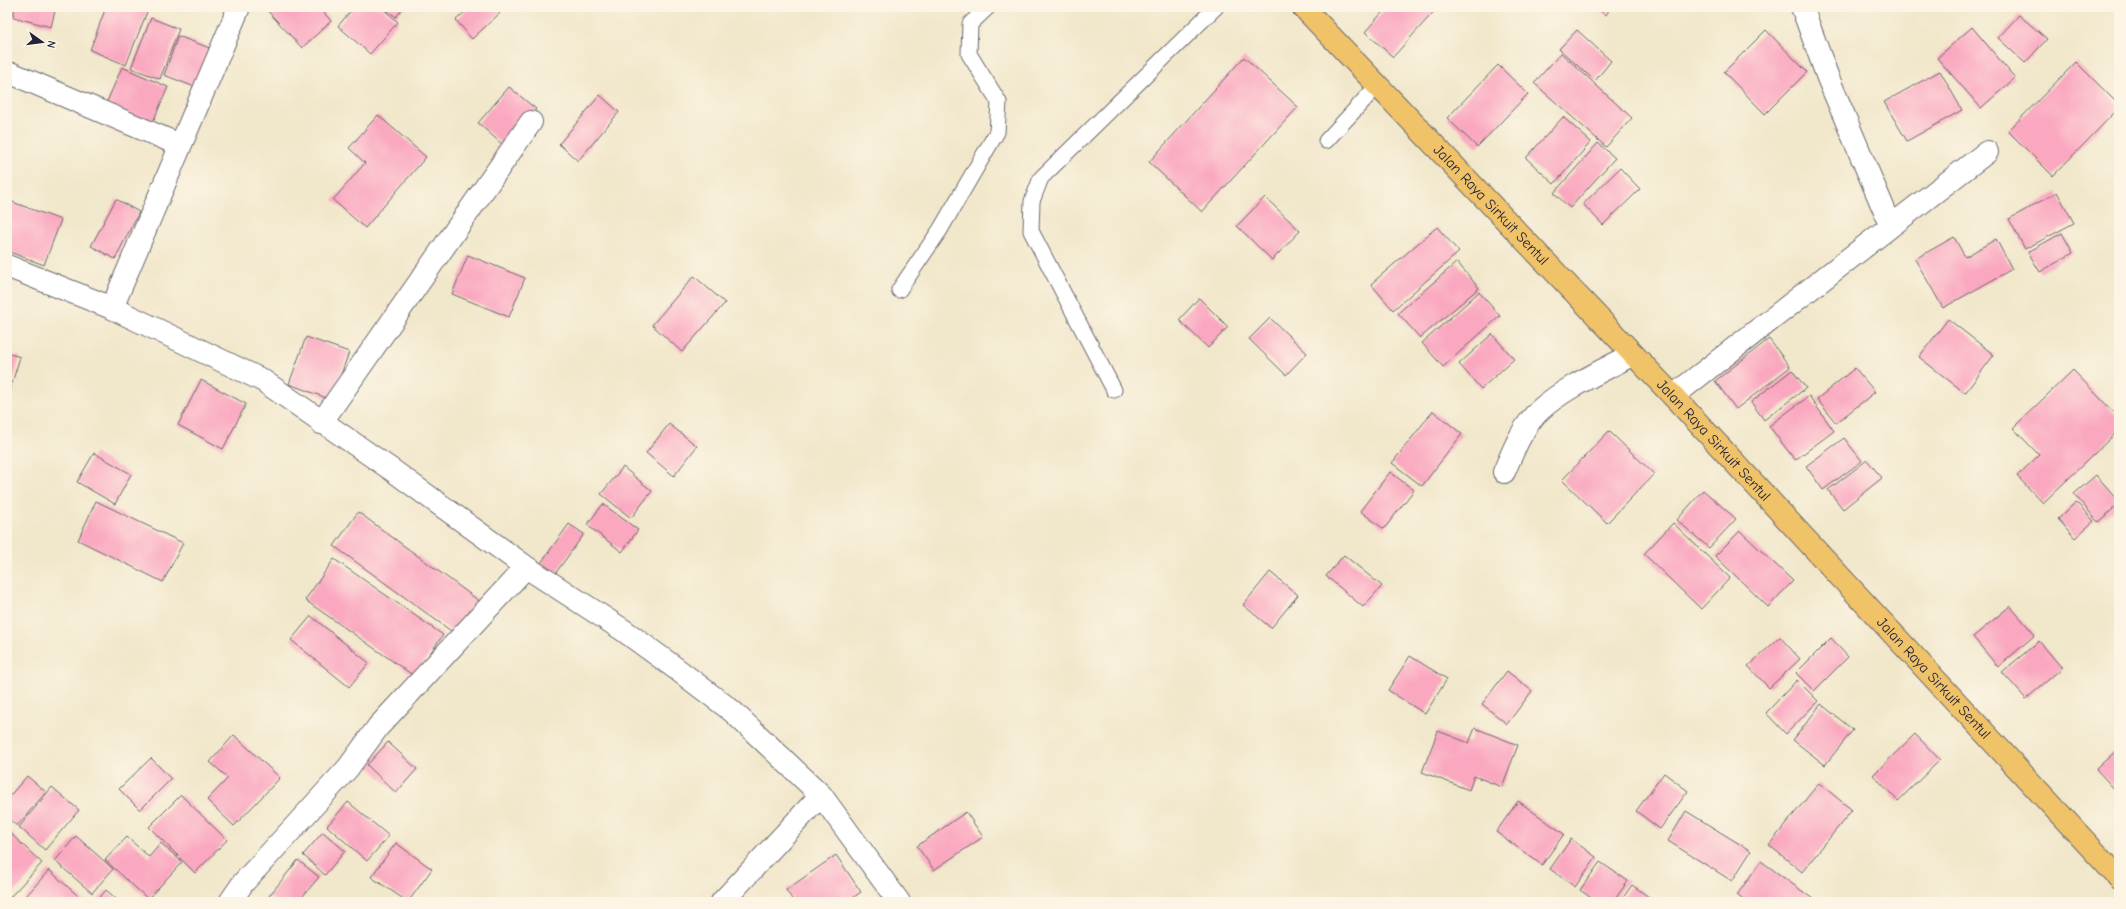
<svg xmlns="http://www.w3.org/2000/svg" width="2126" height="909" font-family="'Comic Neue',sans-serif">
  <style>
    .building { fill: #faa7c0 }
    .lines { fill: none; stroke-linecap: round; stroke-linejoin: round }
    .lane-casing { stroke: #6a676d; stroke-width: 17 }
    .street-casing { stroke: #6a676d; stroke-width: 24 }
    .primary-casing { stroke: #6a676d; stroke-width: 24 }
    .lane { stroke: #fff; stroke-width: 15 }
    .street { stroke: #fff; stroke-width: 22 }
    .primary { stroke: #f1c369; stroke-width: 22 }
    .labels { text-anchor: middle; dominant-baseline: central; stroke-width: 3; stroke-linejoin: round; paint-order: stroke }
    .street-label { font-size: 15px; fill: #22223b; stroke: #fcf5e5 }
  </style>
  <rect width="100%" height="100%" fill="#fcf5e5"/>
  <filter id="ink" filterUnits="userSpaceOnUse"><feTurbulence type="fractalNoise" baseFrequency=".025" numOctaves="2"/><feDisplacementMap in="SourceGraphic" scale="8" xChannelSelector="R" yChannelSelector="G"/><feConvolveMatrix kernelMatrix="1 2 1 2 8 2 1 2 1" color-interpolation-filters="sRGB"/></filter>
  <filter id="wash" filterUnits="userSpaceOnUse"><feTurbulence type="fractalNoise" baseFrequency=".012" numOctaves="4" result="noise"/><feDisplacementMap in="SourceGraphic" scale="16" xChannelSelector="R" yChannelSelector="G"/><feGaussianBlur stdDeviation="0.9" result="paint"/><feColorMatrix in="noise" values="0 0 0 0 0 0 0 0 0 0 0 0 0 0 0 0 0 1.4 0 .05"/><feComposite in="paint" operator="in"/></filter>
  <g filter="url(#wash)">
    <rect width="100%" height="100%" fill="#f1e7cb"/>
    <g id="blocks">
      <path class="building" d="M 15,7 L 56,7 L 51,27 L 13,17 Z
        M 106,7 L 134,7 L 147,12 L 126,65 L 90,50 Z
        M 264,7 L 319,7 L 331,21 L 302,48 Z
        M 354,7 L 381,7 L 398,22 L 370,54 L 338,26 Z
        M 383,7 L 404,7 L 396,17 Z
        M 470,7 L 494,7 L 500,13 L 472,39 L 456,20 Z
        M 1387,7 L 1438,7 L 1393,57 L 1365,32 Z
        M 1596,7 L 1611,7 L 1606,15 Z
        M 2019,15 L 2047,39 L 2025,63 L 1998,38 Z
        M 151,18 L 179,29 L 160,79 L 131,68 Z
        M 1972,27 L 2015,78 L 1981,108 L 1937,58 Z
        M 1577,30 L 1611,61 L 1595,81 L 1559,49 Z
        M 1766,30 L 1807,72 L 1765,114 L 1724,72 Z
        M 178,36 L 215,50 L 200,89 L 164,75 Z
        M 1561,53 L 1632,118 L 1606,147 L 1534,83 Z
        M 1244,57 L 1298,107 L 1202,212 L 1149,162 Z
        M 2076,62 L 2119,105 L 2119,108 L 2053,176 L 2008,131 Z
        M 1498,65 L 1528,94 L 1477,147 L 1447,118 Z
        M 122,67 L 168,87 L 152,124 L 106,104 Z
        M 1940,71 L 1962,110 L 1907,141 L 1884,102 Z
        M 509,87 L 536,109 L 504,146 L 478,123 Z
        M 600,95 L 619,112 L 578,161 L 559,144 Z
        M 378,115 L 426,157 L 365,228 L 333,200 L 365,163 L 349,148 Z
        M 1563,117 L 1591,142 L 1554,184 L 1526,158 Z
        M 1598,143 L 1615,158 L 1570,208 L 1554,193 Z
        M 1620,168 L 1640,189 L 1603,225 L 1583,204 Z
        M 2057,192 L 2074,223 L 2025,249 L 2009,219 Z
        M 1265,197 L 1300,231 L 1272,260 L 1237,226 Z
        M 116,199 L 139,212 L 115,259 L 91,246 Z
        M 7,200 L 61,220 L 44,265 L 7,251 Z
        M 1437,227 L 1459,252 L 1393,310 L 1371,284 Z
        M 2062,233 L 2073,253 L 2040,272 L 2028,252 Z
        M 1954,237 L 1965,257 L 1996,239 L 2012,269 L 1943,308 L 1915,259 Z
        M 468,255 L 525,278 L 509,317 L 452,294 Z
        M 1457,262 L 1479,288 L 1420,338 L 1398,313 Z
        M 694,276 L 725,303 L 682,352 L 652,325 Z
        M 1479,292 L 1500,316 L 1443,367 L 1422,343 Z
        M 1199,298 L 1228,327 L 1208,348 L 1179,320 Z
        M 1270,318 L 1307,353 L 1286,375 L 1249,339 Z
        M 1948,319 L 1994,355 L 1965,393 L 1919,357 Z
        M 1492,334 L 1514,359 L 1481,389 L 1459,364 Z
        M 306,337 L 349,352 L 332,400 L 289,384 Z
        M 1769,339 L 1790,367 L 1736,409 L 1715,381 Z
        M 7,353 L 20,357 L 9,393 L 7,392 Z
        M 1855,368 L 1875,392 L 1836,423 L 1817,399 Z
        M 1792,370 L 1806,388 L 1764,420 L 1751,402 Z
        M 2073,370 L 2119,418 L 2119,430 L 2043,503 L 2017,476 L 2039,455 L 2013,428 Z
        M 201,380 L 246,404 L 223,449 L 178,425 Z
        M 1809,396 L 1834,431 L 1795,460 L 1769,426 Z
        M 1433,411 L 1462,434 L 1422,486 L 1392,463 Z
        M 669,424 L 697,446 L 674,476 L 646,453 Z
        M 1609,431 L 1654,474 L 1607,523 L 1562,480 Z
        M 1844,438 L 1862,461 L 1823,490 L 1806,466 Z
        M 94,453 L 131,474 L 115,504 L 77,482 Z
        M 1867,460 L 1882,478 L 1843,509 L 1828,490 Z
        M 623,467 L 652,491 L 631,518 L 601,494 Z
        M 1390,472 L 1414,490 L 1384,529 L 1360,511 Z
        M 2096,475 L 2119,501 L 2119,504 L 2098,522 L 2074,494 Z
        M 1703,490 L 1736,519 L 1709,548 L 1677,520 Z
        M 96,501 L 183,543 L 163,582 L 78,540 Z
        M 2076,502 L 2094,521 L 2075,538 L 2058,519 Z
        M 603,504 L 638,530 L 622,552 L 587,525 Z
        M 358,512 L 482,603 L 458,636 L 334,546 Z
        M 1673,523 L 1730,578 L 1701,609 L 1644,554 Z
        M 569,524 L 584,534 L 552,578 L 538,567 Z
        M 1740,531 L 1793,581 L 1768,607 L 1715,556 Z
        M 1344,555 L 1382,586 L 1363,607 L 1326,576 Z
        M 334,559 L 443,635 L 414,676 L 305,600 Z
        M 1270,572 L 1298,595 L 1271,628 L 1243,605 Z
        M 2010,606 L 2035,635 L 1998,667 L 1973,637 Z
        M 311,616 L 369,663 L 349,687 L 291,640 Z
        M 1780,637 L 1800,659 L 1769,688 L 1748,666 Z
        M 1831,638 L 1848,657 L 1814,691 L 1796,673 Z
        M 2039,641 L 2062,668 L 2026,699 L 2002,672 Z
        M 1410,656 L 1447,679 L 1425,714 L 1388,690 Z
        M 1507,671 L 1532,691 L 1507,724 L 1482,704 Z
        M 1797,680 L 1818,701 L 1786,734 L 1766,713 Z
        M 1821,704 L 1853,730 L 1825,765 L 1793,740 Z
        M 1475,728 L 1518,745 L 1502,787 L 1474,776 L 1469,790 L 1422,772 L 1438,731 L 1469,743 Z
        M 1915,734 L 1940,760 L 1898,801 L 1873,775 Z
        M 234,735 L 280,778 L 234,826 L 207,800 L 228,778 L 210,762 Z
        M 388,742 L 417,769 L 396,793 L 367,765 Z
        M 2119,748 L 2119,794 L 2096,769 Z
        M 151,758 L 171,779 L 140,810 L 119,789 Z
        M 1664,773 L 1688,791 L 1660,829 L 1636,811 Z
        M 27,776 L 46,792 L 17,826 L 7,817 L 7,799 Z
        M 1819,783 L 1852,810 L 1802,872 L 1769,845 Z
        M 52,787 L 79,810 L 45,850 L 19,827 Z
        M 181,795 L 227,840 L 195,873 L 149,827 Z
        M 1518,801 L 1564,834 L 1542,865 L 1496,832 Z
        M 348,802 L 389,836 L 367,861 L 327,826 Z
        M 1686,811 L 1751,851 L 1732,881 L 1668,841 Z
        M 966,812 L 983,837 L 934,870 L 917,846 Z
        M 7,830 L 42,863 L 11,896 L 7,892 Z
        M 323,832 L 345,851 L 325,875 L 303,855 Z
        M 76,836 L 113,869 L 92,893 L 55,861 Z
        M 127,837 L 149,857 L 161,843 L 182,862 L 148,899 L 105,860 Z
        M 1571,839 L 1596,857 L 1575,887 L 1550,869 Z
        M 396,843 L 432,869 L 408,902 L 371,877 Z
        M 836,855 L 861,892 L 847,902 L 794,902 L 786,890 Z
        M 298,860 L 319,877 L 298,902 L 276,902 L 269,896 Z
        M 1761,861 L 1817,902 L 1746,902 L 1737,895 Z
        M 1600,862 L 1628,881 L 1613,902 L 1597,902 L 1580,890 Z
        M 49,870 L 85,902 L 21,902 Z
        M 1632,885 L 1656,902 L 1620,902 Z
        M 106,890 L 120,902 L 96,902 Z"/>
    </g>
  </g>
  <g filter="url(#ink)">
    <use href="#blocks" fill-opacity="0" stroke="#6a676d" stroke-width="1"/>
    <g class="lines">
      <g class="lane-casing">
        <path id="lane" d="M 1326,141 L 1378,85
          M 899,290 L 940,230 L 997,132 L 999,102 L 969,54 L 970,24 L 988,7
          M 1114,390 L 1031,231 L 1032,201 L 1041,178 L 1216,7"/>
      </g>
      <g class="street-casing">
        <path id="street" d="M 13,74 L 180,145
          M 1891,226 L 1987,152
          M 7,266 L 112,308 L 262,380 L 392,470 L 526,567 L 623,630 L 674,667 L 732,711 L 821,795 L 899,902
          M 112,308 L 239,7
          M 1673,396 L 1891,226 L 1828,78 L 1802,7
          M 321,423 L 531,122
          M 1504,472 C 1513,451 1523,425 1541,409 C 1567,386 1603,371 1633,354
          M 230,902 L 243,883 L 348,768 L 378,727 L 526,567
          M 722,902 L 821,795"/>
      </g>
      <g class="primary-casing">
        <g id="primary">
          <path id="s1" d="M 1303,7 L 1673,396 L 2119,878"/>
        </g>
      </g>
      <use href="#lane" class="lane"/>
      <use href="#street" class="street"/>
      <use href="#primary" class="primary"/>
    </g>
  </g>
  <g class="labels">
    <g class="street-label">
      <text stroke="none"><textPath href="#s1" startOffset="273">Jalan Raya Sirkuit Sentul</textPath></text>
      <text stroke="none"><textPath href="#s1" startOffset="597">Jalan Raya Sirkuit Sentul</textPath></text>
      <text stroke="none"><textPath href="#s1" startOffset="921">Jalan Raya Sirkuit Sentul</textPath></text>
    </g>
  </g>
  <rect width="2126" height="909" fill="none" stroke="#fcf5e5" stroke-width="24"/>
  <g transform="translate(42 42) rotate(104)" stroke="#fcf5e5" stroke-width="3" paint-order="stroke">
  <path d="M0-3L7 15L0 10L-7 15Z" fill="#22223b"/>
  <text y="-6" font-size="11" font-weight="bold" text-anchor="middle" fill="#22223b">N</text>
  </g>
</svg>
